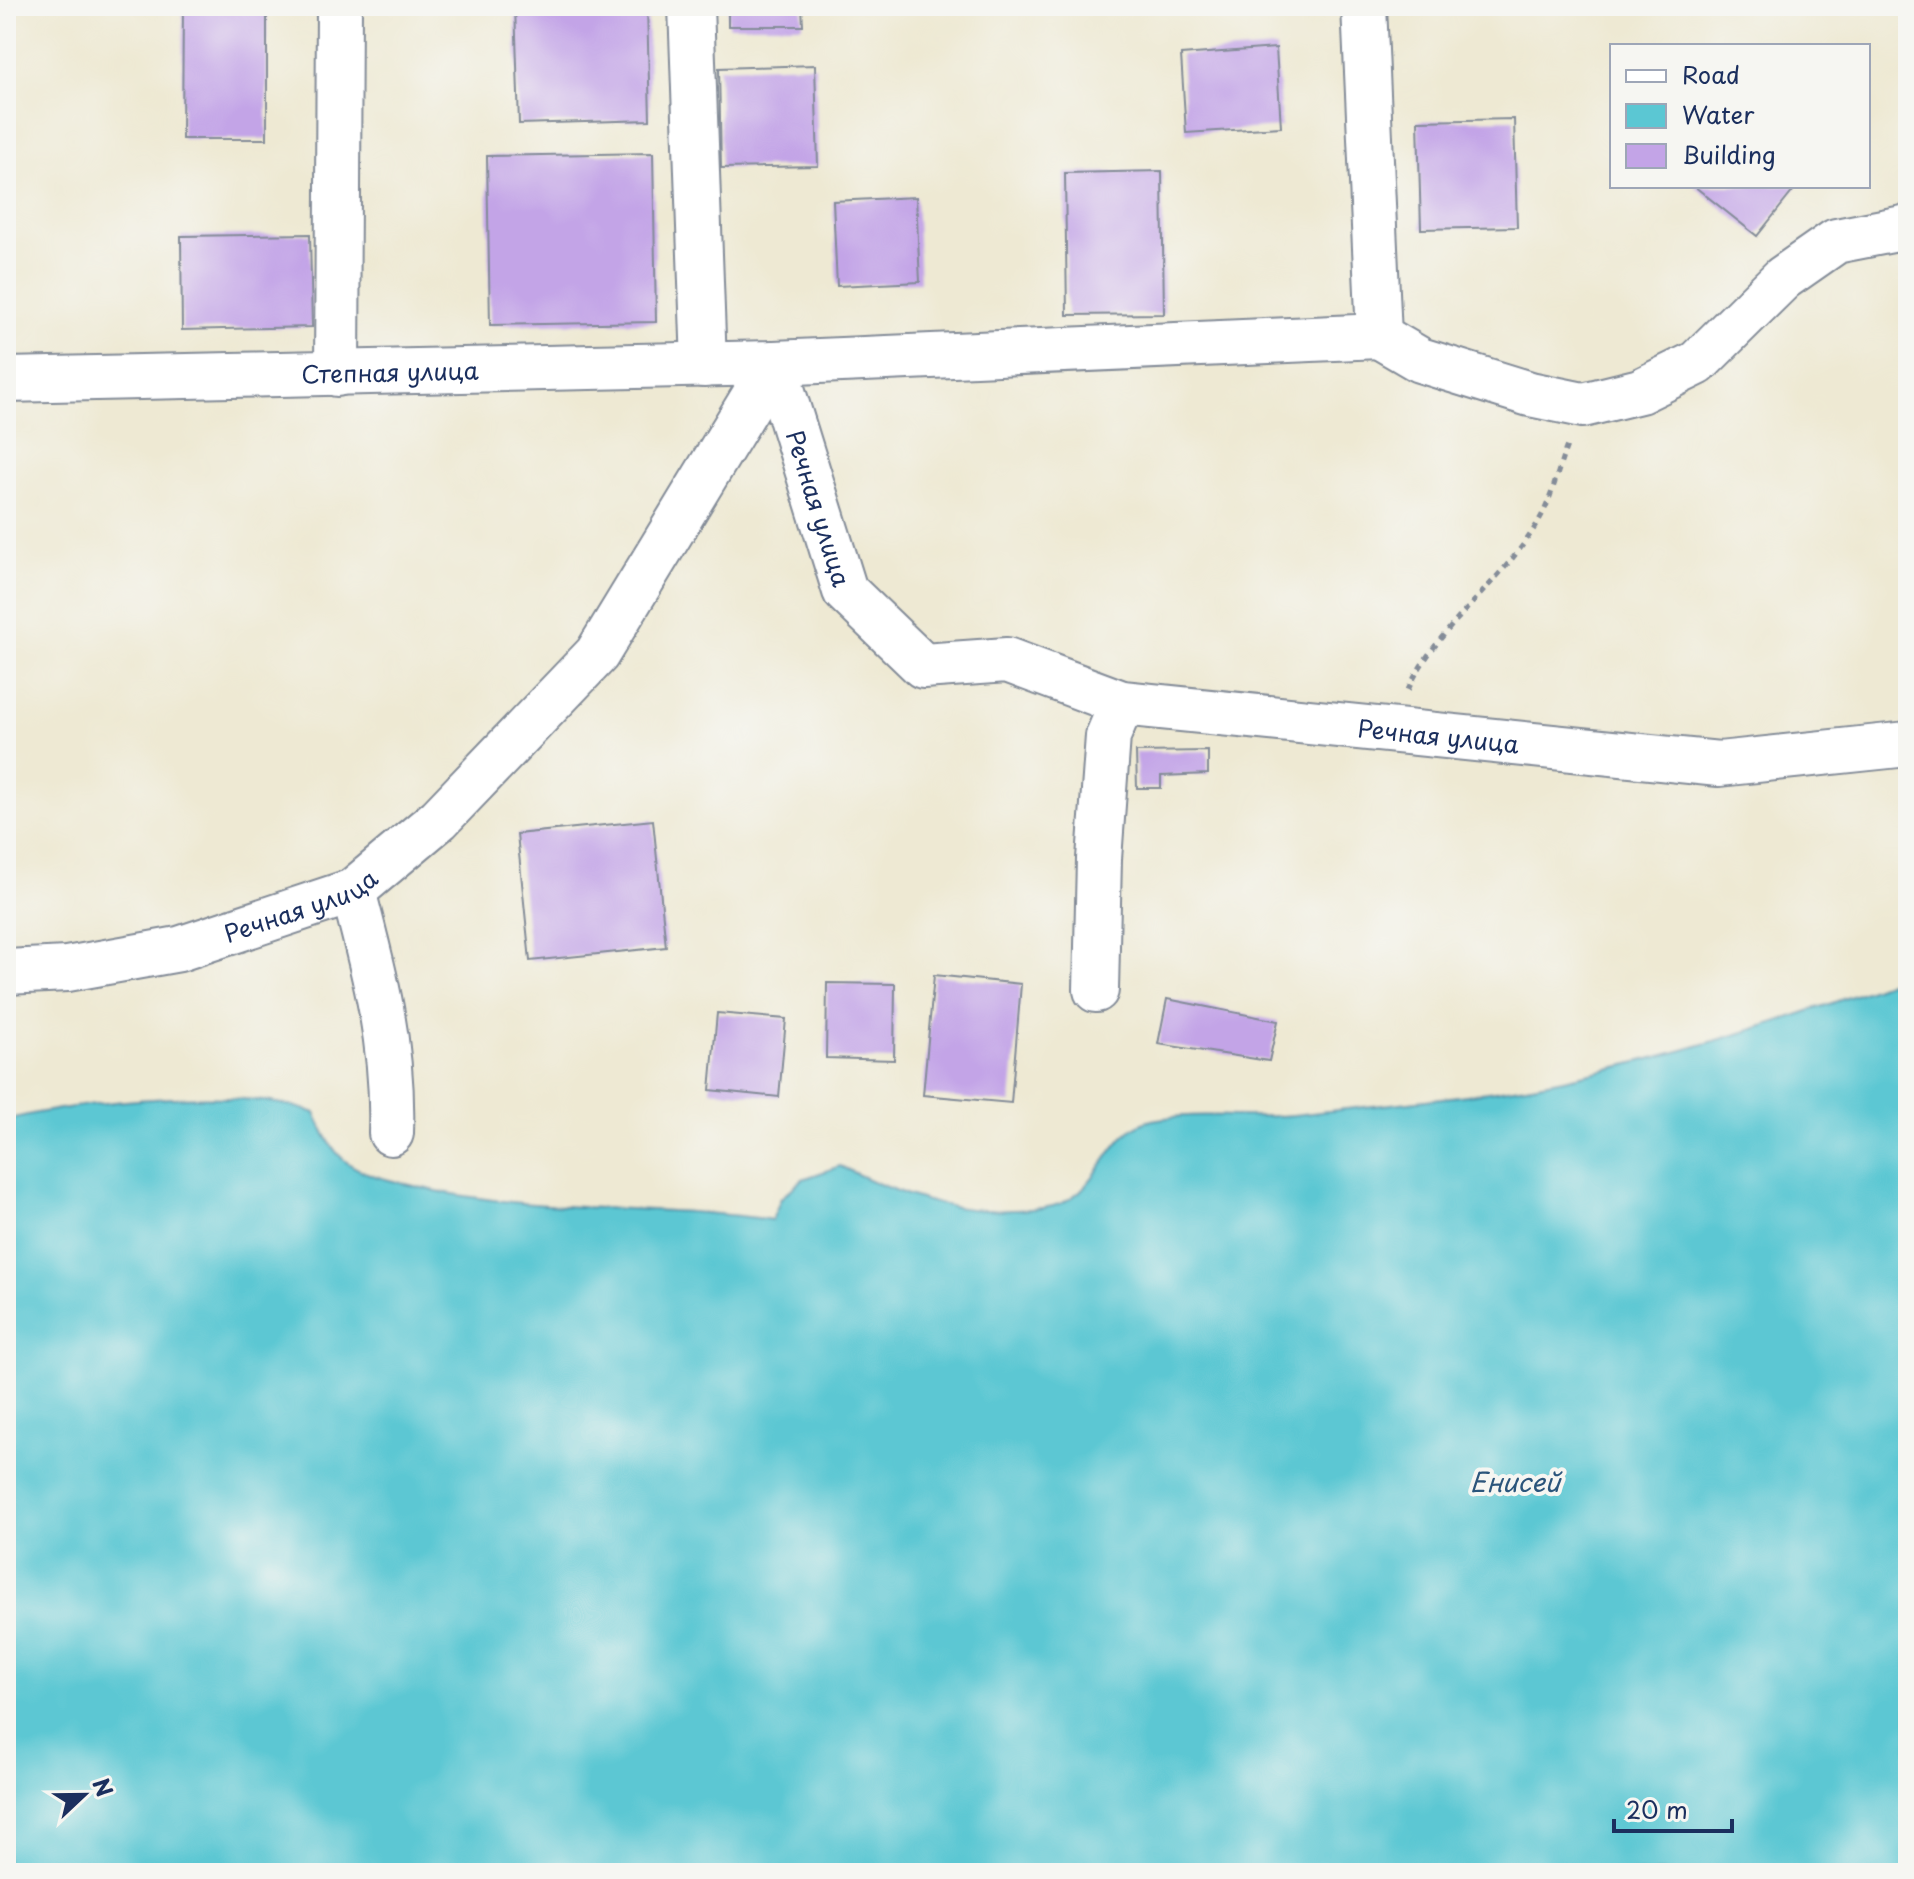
<svg xmlns="http://www.w3.org/2000/svg" width="1914" height="1879" font-family="'Playpen Sans',sans-serif">
  <style>
    .water { fill: #5bc7d3; stroke: #3b7b98; stroke-width: 2 }
    .building { fill: #c3a4e7 }
    .lines { fill: none; stroke-linecap: round; stroke-linejoin: round }
    .minor-casing { stroke: #848c98; stroke-width: 48 }
    .path { stroke: #848c98; stroke-width: 5; stroke-dasharray: 6 6; stroke-linecap: butt }
    .minor { stroke: #fff; stroke-width: 44 }
    .labels { text-anchor: middle; dominant-baseline: central; stroke-width: 8; stroke-linejoin: round; paint-order: stroke }
    .street-label { font-size: 24px; fill: #1b2f5e; stroke: #f6f6f2 }
    .water-label { font-size: 26px; font-style: italic; fill: #2b557b; stroke: #f6f6f2 }
  </style>
  <rect width="100%" height="100%" fill="#f6f6f2"/>
  <filter id="ink" filterUnits="userSpaceOnUse"><feTurbulence type="fractalNoise" baseFrequency=".0125" numOctaves="2"/><feDisplacementMap in="SourceGraphic" scale="16" xChannelSelector="R" yChannelSelector="G"/><feConvolveMatrix kernelMatrix="1 2 1 2 8 2 1 2 1" color-interpolation-filters="sRGB"/></filter>
  <filter id="wash" filterUnits="userSpaceOnUse"><feTurbulence type="fractalNoise" baseFrequency=".006" numOctaves="4" result="noise"/><feDisplacementMap in="SourceGraphic" scale="32" xChannelSelector="R" yChannelSelector="G"/><feGaussianBlur stdDeviation="1.8" result="paint"/><feColorMatrix in="noise" values="0 0 0 0 0 0 0 0 0 0 0 0 0 0 0 0 0 1.4 0 .05"/><feComposite in="paint" operator="in"/></filter>
  <g filter="url(#wash)">
    <rect width="100%" height="100%" fill="#eee9d3"/>
    <path class="water" d="M 1908,975 L 1908,1873 L 6,1873 L 6,1120 C 84,1100 240,1085 315,1113 C 324,1132 331,1151 348,1163 C 368,1177 395,1181 418,1187 C 537,1215 653,1203 772,1220 L 781,1198 L 803,1179 L 840,1166 C 913,1202 962,1217 1043,1208 C 1102,1201 1104,1130 1152,1120 C 1202,1110 1253,1121 1303,1114 C 1392,1103 1485,1096 1573,1077 C 1687,1053 1799,1017 1908,975 Z"/>
    <g id="blocks">
      <path class="building" d="M 183,6 L 267,6 L 267,139 L 182,139 Z
        M 515,6 L 647,6 L 650,120 L 519,124 Z
        M 728,6 L 802,6 L 803,26 L 728,26 Z
        M 1276,48 L 1281,127 L 1186,133 L 1181,55 Z
        M 815,65 L 818,166 L 721,168 L 719,68 Z
        M 1514,119 L 1517,227 L 1421,229 L 1418,121 Z
        M 653,153 L 656,322 L 490,325 L 487,156 Z
        M 1162,171 L 1164,314 L 1067,315 L 1065,173 Z
        M 1694,186 L 1797,186 L 1757,236 Z
        M 916,197 L 920,282 L 837,286 L 833,201 Z
        M 310,234 L 312,327 L 182,330 L 181,236 Z
        M 1208,751 L 1208,774 L 1161,776 L 1161,788 L 1137,788 L 1136,752 Z
        M 653,820 L 666,947 L 530,961 L 517,834 Z
        M 934,975 L 1021,984 L 1011,1103 L 923,1095 Z
        M 827,983 L 895,984 L 894,1060 L 826,1058 Z
        M 1167,999 L 1278,1021 L 1269,1061 L 1158,1044 Z
        M 717,1013 L 786,1019 L 779,1097 L 710,1090 Z"/>
    </g>
  </g>
  <g filter="url(#ink)">
    <use href="#blocks" fill-opacity="0" stroke="#848c98" stroke-width="2"/>
    <g class="lines">
      <g class="minor-casing">
        <g id="minor">
          <path d="M 691,6 L 704,365"/>
          <path d="M 1379,336 L 1420,360 L 1530,394 L 1583,405 L 1640,391 L 1697,363 L 1783,278 L 1836,241 L 1908,227"/>
          <path id="s1" d="M 774,363 L 845,591 L 923,666 L 1007,660 L 1122,703 L 1719,764 L 1908,744"/>
          <path d="M 337,374 L 339,6"/>
          <path id="s2" d="M 6,380 L 774,363 L 1379,336 L 1364,6"/>
          <path d="M 353,891 C 375,974 394,1046 391,1133"/>
          <path id="s3" d="M 6,972 L 67,969 L 179,949 L 353,891 L 439,819 L 597,654 L 774,363"/>
          <path d="M 1096,990 L 1099,859 L 1108,736 L 1122,703"/>
        </g>
      </g>
      <path class="path" d="M 1408,690 C 1438,623 1509,579 1543,513 C 1554,491 1559,465 1568,443"/>
      <use href="#minor" class="minor"/>
    </g>
  </g>
  <g class="labels">
    <g class="street-label">
      <text stroke="none"><textPath href="#s2" startOffset="384">Степная улица</textPath></text>
      <text stroke="none"><textPath href="#s1" startOffset="152">Речная улица</textPath></text>
      <text stroke="none"><textPath href="#s1" startOffset="872">Речная улица</textPath></text>
      <text stroke="none"><textPath href="#s3" startOffset="304">Речная улица</textPath></text>
    </g>
    <g class="water-label">
      <text x="1515" y="1481">Енисей</text>
    </g>
  </g>
  <rect width="1914" height="1879" fill="none" stroke="#f6f6f2" stroke-width="32"/>
  <rect x="1610" y="44" width="260" height="144" fill="#f6f6f2" stroke="#9ea6b7" stroke-width="2"/>
  <rect x="1626" y="70" width="40" height="12" fill="#ffffff" stroke="#9ea6b7" stroke-width="2"/>
  <text x="1682" y="84" font-size="24" fill="#1b2f5e">Road</text>
  <rect x="1626" y="104" width="40" height="24" fill="#5bc7d3" stroke="#9ea6b7" stroke-width="2"/>
  <text x="1682" y="124" font-size="24" fill="#1b2f5e">Water</text>
  <rect x="1626" y="144" width="40" height="24" fill="#c3a4e7" stroke="#9ea6b7" stroke-width="2"/>
  <text x="1682" y="164" font-size="24" fill="#1b2f5e">Building</text>
  <g transform="translate(84 1795) rotate(68)" stroke="#f6f6f2" stroke-width="6" paint-order="stroke">
  <path d="M0-6L14 30L0 20L-14 30Z" fill="#1b2f5e"/>
  <text y="-12" font-size="22" font-weight="bold" text-anchor="middle" fill="#1b2f5e">N</text>
  </g>
  <path d="M1614 1819v12h118v-12" fill="none" stroke="#1b2f5e" stroke-width="4"/>
  <text x="1626" y="1819" font-size="24" fill="#1b2f5e" stroke="#f6f6f2" stroke-width="6" paint-order="stroke">20 m</text>
</svg>
